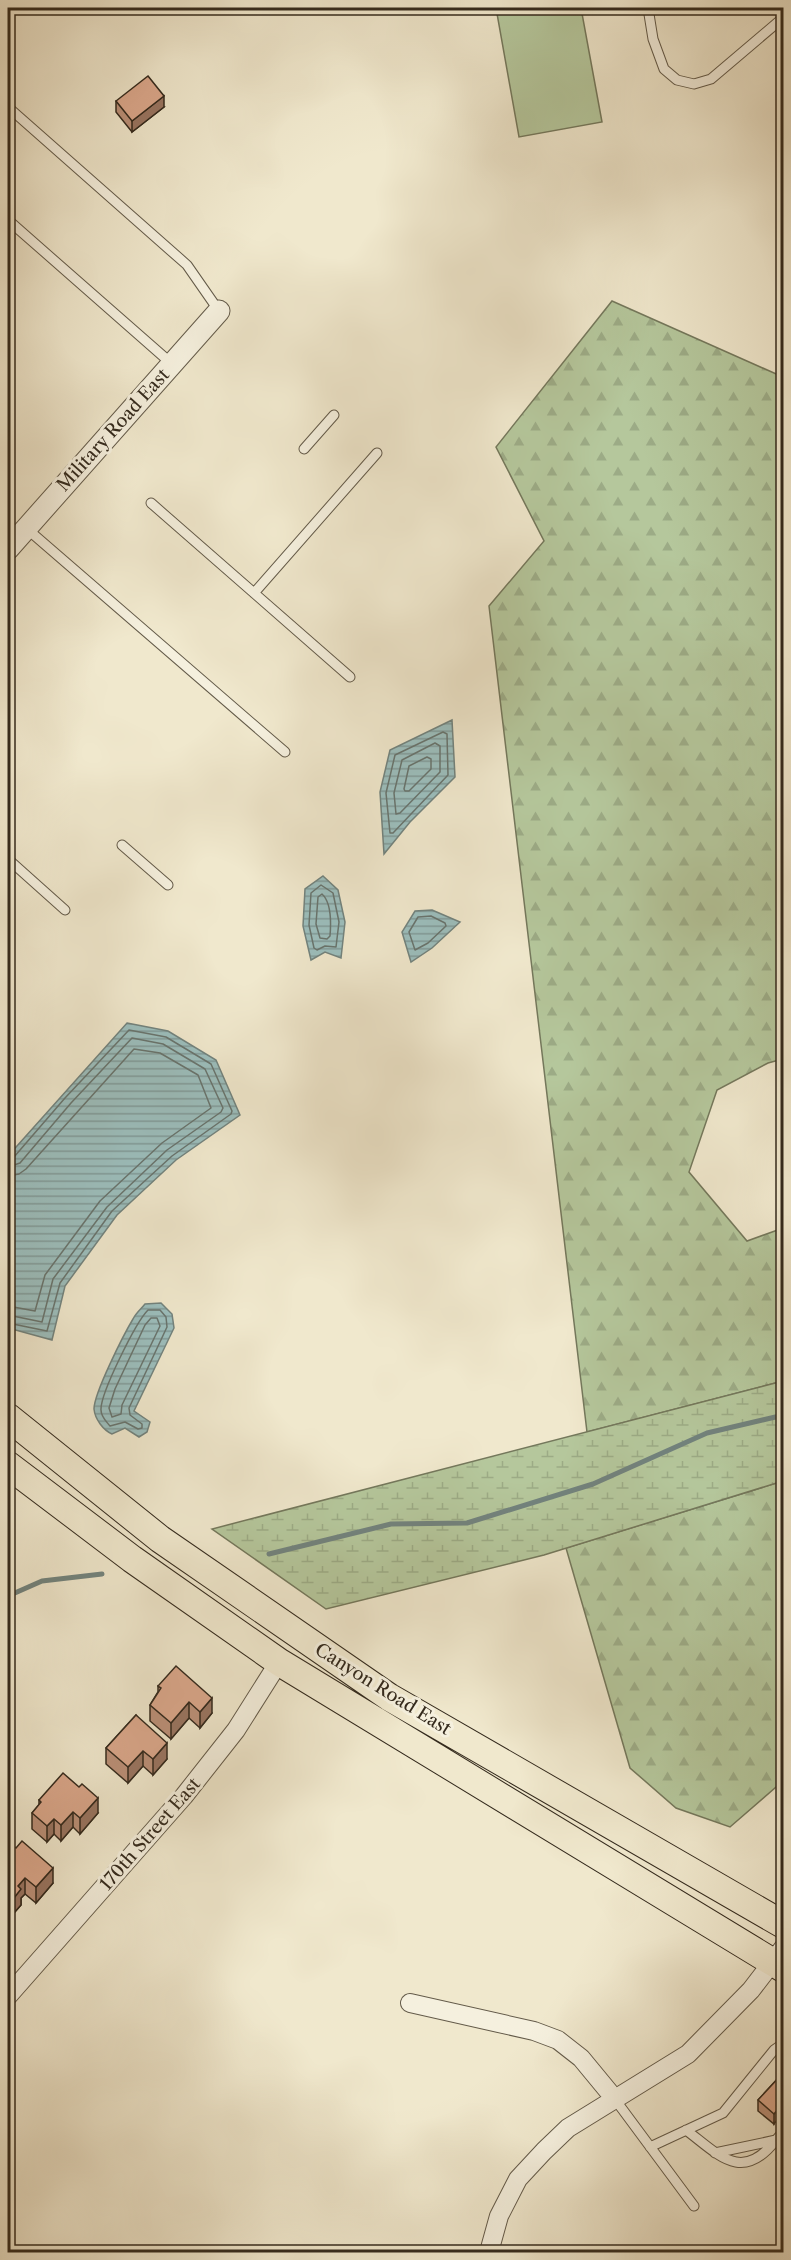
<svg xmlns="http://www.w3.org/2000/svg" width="791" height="2260" font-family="'Libre Caslon Text',serif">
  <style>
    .forest { fill: url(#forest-firs); stroke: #74785c; stroke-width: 1.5 }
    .wetland { fill: url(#wetland-marsh); stroke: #74785c; stroke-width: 1.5 }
    .garden { fill: #b5c79c; stroke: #74785c; stroke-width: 1.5 }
    .water { fill: url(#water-rules); stroke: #72837e; stroke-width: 1.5 }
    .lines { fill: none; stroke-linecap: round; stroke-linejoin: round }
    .shore { stroke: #68746e; stroke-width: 1.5 }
    .stream { stroke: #72837e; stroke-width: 5 }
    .service-casing { stroke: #635a49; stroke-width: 11 }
    .minor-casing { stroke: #635a49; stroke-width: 20 }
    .tertiary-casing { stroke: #635a49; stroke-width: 23 }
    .primary-casing { stroke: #342a1d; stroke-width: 29 }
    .service { stroke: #f5f0de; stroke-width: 9 }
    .minor { stroke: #f5f0de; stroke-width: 18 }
    .tertiary { stroke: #f5f0de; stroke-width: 21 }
    .primary { stroke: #f0e8cd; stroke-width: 27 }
    .wall { fill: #bb9078; stroke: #342a1d; stroke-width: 1.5 }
    .shaded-wall { fill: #997561; stroke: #342a1d; stroke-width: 1.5 }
    .building { fill: #daa78b; stroke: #342a1d; stroke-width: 1.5 }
    .labels { text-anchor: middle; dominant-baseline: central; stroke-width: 6; stroke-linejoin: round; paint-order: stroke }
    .street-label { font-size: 18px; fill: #342a1d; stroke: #f5f0de }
  </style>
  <defs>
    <pattern id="forest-firs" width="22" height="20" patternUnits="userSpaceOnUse" patternTransform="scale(1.5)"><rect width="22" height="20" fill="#b5c79c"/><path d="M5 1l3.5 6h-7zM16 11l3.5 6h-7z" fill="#9cab86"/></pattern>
    <pattern id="wetland-marsh" width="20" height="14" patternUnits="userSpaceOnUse" patternTransform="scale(1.5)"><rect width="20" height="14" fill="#b5c79c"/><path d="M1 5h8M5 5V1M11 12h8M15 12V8" fill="none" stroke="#9cab86"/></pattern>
    <pattern id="water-rules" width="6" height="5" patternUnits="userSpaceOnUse" patternTransform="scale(1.5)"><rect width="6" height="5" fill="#9cbfbe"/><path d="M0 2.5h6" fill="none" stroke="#809b9a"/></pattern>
  </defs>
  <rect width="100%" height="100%" fill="#f0e8cd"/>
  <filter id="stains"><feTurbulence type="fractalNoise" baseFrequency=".00333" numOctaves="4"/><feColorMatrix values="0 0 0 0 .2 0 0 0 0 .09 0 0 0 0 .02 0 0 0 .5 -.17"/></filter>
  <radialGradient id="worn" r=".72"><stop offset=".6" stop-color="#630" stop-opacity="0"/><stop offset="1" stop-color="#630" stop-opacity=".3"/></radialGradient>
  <path class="forest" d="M 612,301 L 783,377 L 783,1059 L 768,1063 L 717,1090 L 689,1172 L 747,1241 L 783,1228 L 783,1381 L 587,1432 L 489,606 L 544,541 L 496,447 Z
    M 783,1481 L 783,1781 L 730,1827 L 676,1808 L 630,1768 L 566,1548 Z"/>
  <path class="wetland" d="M 783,1381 L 783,1481 L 544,1555 L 326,1609 L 212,1529 Z"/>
  <path class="garden" d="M 496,8 L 581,8 L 602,122 L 519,137 Z"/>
  <path class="water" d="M 452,720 L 455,777 L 410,822 L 384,854 L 380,792 L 390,750 Z
    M 323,876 L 338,890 L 345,922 L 341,958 L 325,952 L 311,960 L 303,926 L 305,889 Z
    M 432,910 L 460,922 L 432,948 L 411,962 L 402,932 L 415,911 Z
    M 127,1023 L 168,1031 L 216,1060 L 240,1115 L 176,1160 L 117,1215 L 65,1286 L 52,1340 L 8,1328 L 8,1156 Z
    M 161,1303 L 172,1314 L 174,1328 L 134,1411 L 150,1422 L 147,1432 L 139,1437 L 125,1428 L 112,1434 C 103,1430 95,1419 94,1409 C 94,1393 124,1334 133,1319 C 136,1313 141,1309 145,1304 Z"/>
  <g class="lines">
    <path class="shore" d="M 443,732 L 447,734 L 448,775 L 393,833 L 390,833 L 386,793 L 395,755 Z
      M 435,743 L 440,746 L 440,772 L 400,813 L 396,814 L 394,793 L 402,760 Z
      M 427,757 L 431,759 L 431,769 L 409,791 L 405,791 L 404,789 L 409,766 Z
      M 321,885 L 333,893 L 339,922 L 336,947 L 325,946 L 317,950 L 314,948 L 309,925 L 311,893 Z
      M 322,894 C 332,903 331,924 330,936 L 327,939 L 320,938 L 316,924 L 318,897 Z
      M 431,916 L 445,923 L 446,926 L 428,943 L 415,950 L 409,932 L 418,917 Z
      M 8,1160 L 14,1157 L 65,1098 L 129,1030 L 166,1037 L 211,1064 L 232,1111 L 231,1114 L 172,1156 L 112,1211 L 60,1283 L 47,1331 L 8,1323
      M 8,1167 L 20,1163 L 71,1103 L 132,1038 L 163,1044 L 205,1069 L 223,1108 L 221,1112 L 167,1150 L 107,1207 L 53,1279 L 42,1322 L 8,1315
      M 8,1176 L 19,1174 L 26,1169 L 134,1049 L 160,1053 L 198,1075 L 211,1108 L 162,1143 L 100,1201 L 45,1275 L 35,1311 L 8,1306
      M 148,1310 L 160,1310 L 166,1317 L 167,1327 L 129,1408 L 130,1415 L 142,1424 L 142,1428 L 138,1429 L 125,1422 L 110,1426 C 106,1421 101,1417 101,1410 C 100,1394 136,1322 148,1310 Z
      M 151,1318 L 157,1318 L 160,1326 L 122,1405 L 121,1414 L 112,1417 L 109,1408 L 115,1389 L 145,1325 Z"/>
    <path class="stream" d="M 269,1554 L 391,1524 L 467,1523 L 593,1484 L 707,1433 L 784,1415
      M 8,1596 L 42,1581 L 102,1574"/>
    <g class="service-casing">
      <path id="service" d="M 648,8 L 653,39 L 664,69 L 677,80 L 694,84 L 711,79 L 784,17
        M 8,107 L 187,265 L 219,311
        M 8,220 L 172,364
        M 304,449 L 334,415
        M 151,503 L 350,677
        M 26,528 L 285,752
        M 254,593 L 377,453
        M 122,845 L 168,885
        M 8,859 L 65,910
        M 614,2098 L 694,2206
        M 686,2130 C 718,2154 742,2184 776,2140
        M 650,2147 L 723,2113 L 774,2050 L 784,2043
        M 715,2153 L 776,2140 L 784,2131"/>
    </g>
    <g class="minor-casing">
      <path id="minor" d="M 8,1996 L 184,1796 L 236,1730 L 279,1662
        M 410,2003 L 534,2031 L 558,2040 L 581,2058 L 614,2098
        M 489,2252 L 499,2216 L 518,2179 L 544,2151 L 568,2128 L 688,2054 L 751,1990 L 784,1947"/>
    </g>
    <g class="tertiary-casing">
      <path id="tertiary" d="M 8,549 L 219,311"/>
    </g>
    <g class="primary-casing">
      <path id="primary" d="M 8,1417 L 160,1539 L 389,1697 L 784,1925
        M 8,1465 L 132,1559 L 279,1662 L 784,1969"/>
    </g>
    <use href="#service" class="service"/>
    <use href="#minor" class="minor"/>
    <use href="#tertiary" class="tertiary"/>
    <use href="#primary" class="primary"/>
  </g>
  <path class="wall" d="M 116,101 L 164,107 L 132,132 L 116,112 Z
    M 158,1686 L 212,1713 L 200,1728 L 189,1718 L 171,1739 L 150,1721 L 150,1705 L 158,1692 Z
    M 136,1715 L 167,1759 L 153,1775 L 143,1766 L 128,1783 L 106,1764 L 106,1748 Z
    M 39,1800 L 98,1813 L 80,1834 L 73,1827 L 61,1841 L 54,1834 L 47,1842 L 32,1829 L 32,1813 L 39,1805 Z
    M 8,1848 L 53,1883 L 36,1903 L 25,1894 L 21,1898 L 21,1905 L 14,1913 L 8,1908 Z
    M 783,2073 L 774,2124 L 758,2111 L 758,2100 Z"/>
  <path class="shaded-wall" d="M 164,96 L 164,107 L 132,132 L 132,121 Z
    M 212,1698 L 212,1713 L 200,1728 L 200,1712 Z
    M 189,1702 L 189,1718 L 171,1739 L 171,1723 Z
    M 167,1743 L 167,1759 L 153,1775 L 153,1759 Z
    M 143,1751 L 143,1766 L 128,1783 L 128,1767 Z
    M 98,1798 L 98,1813 L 80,1834 L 80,1818 Z
    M 73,1812 L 73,1827 L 61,1841 L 61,1825 Z
    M 54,1819 L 54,1834 L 47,1842 L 47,1826 Z
    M 53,1868 L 53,1883 L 36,1903 L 36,1887 Z
    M 25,1878 L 25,1894 L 21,1898 L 21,1905 L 14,1913 L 14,1898 L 18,1886 Z
    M 783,2103 L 783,2113 L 774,2124 L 774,2114 Z"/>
  <path class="building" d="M 148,76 L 164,96 L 132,121 L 116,101 Z
    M 176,1666 L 212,1698 L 200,1712 L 189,1702 L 171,1723 L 150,1705 L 161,1688 L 158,1686 Z
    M 136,1715 L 167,1743 L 153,1759 L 143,1751 L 128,1767 L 106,1748 Z
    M 63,1773 L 79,1787 L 82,1784 L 98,1798 L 80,1818 L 73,1812 L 61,1825 L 54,1819 L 47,1826 L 32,1813 L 41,1802 L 39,1800 Z
    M 22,1841 L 53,1868 L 36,1887 L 25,1878 L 18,1886 L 21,1889 L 14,1898 L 8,1892 L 8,1848 L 11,1844 L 16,1848 Z
    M 783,2073 L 783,2103 L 774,2114 L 758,2100 Z"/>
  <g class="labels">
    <g class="street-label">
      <text transform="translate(113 430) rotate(-48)">Military Road East</text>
      <text transform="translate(383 1689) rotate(32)">Canyon Road East</text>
      <text transform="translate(150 1834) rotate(-49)">170th Street East</text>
    </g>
  </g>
  <rect width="791" height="2260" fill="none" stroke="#f0e8cd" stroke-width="30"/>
  <rect x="9" y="9" width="773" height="2242" fill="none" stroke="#342a1d" stroke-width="3"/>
  <rect x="15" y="15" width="761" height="2230" fill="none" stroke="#342a1d" stroke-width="1.5"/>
  <rect width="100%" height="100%" filter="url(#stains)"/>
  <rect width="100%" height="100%" fill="url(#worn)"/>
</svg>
